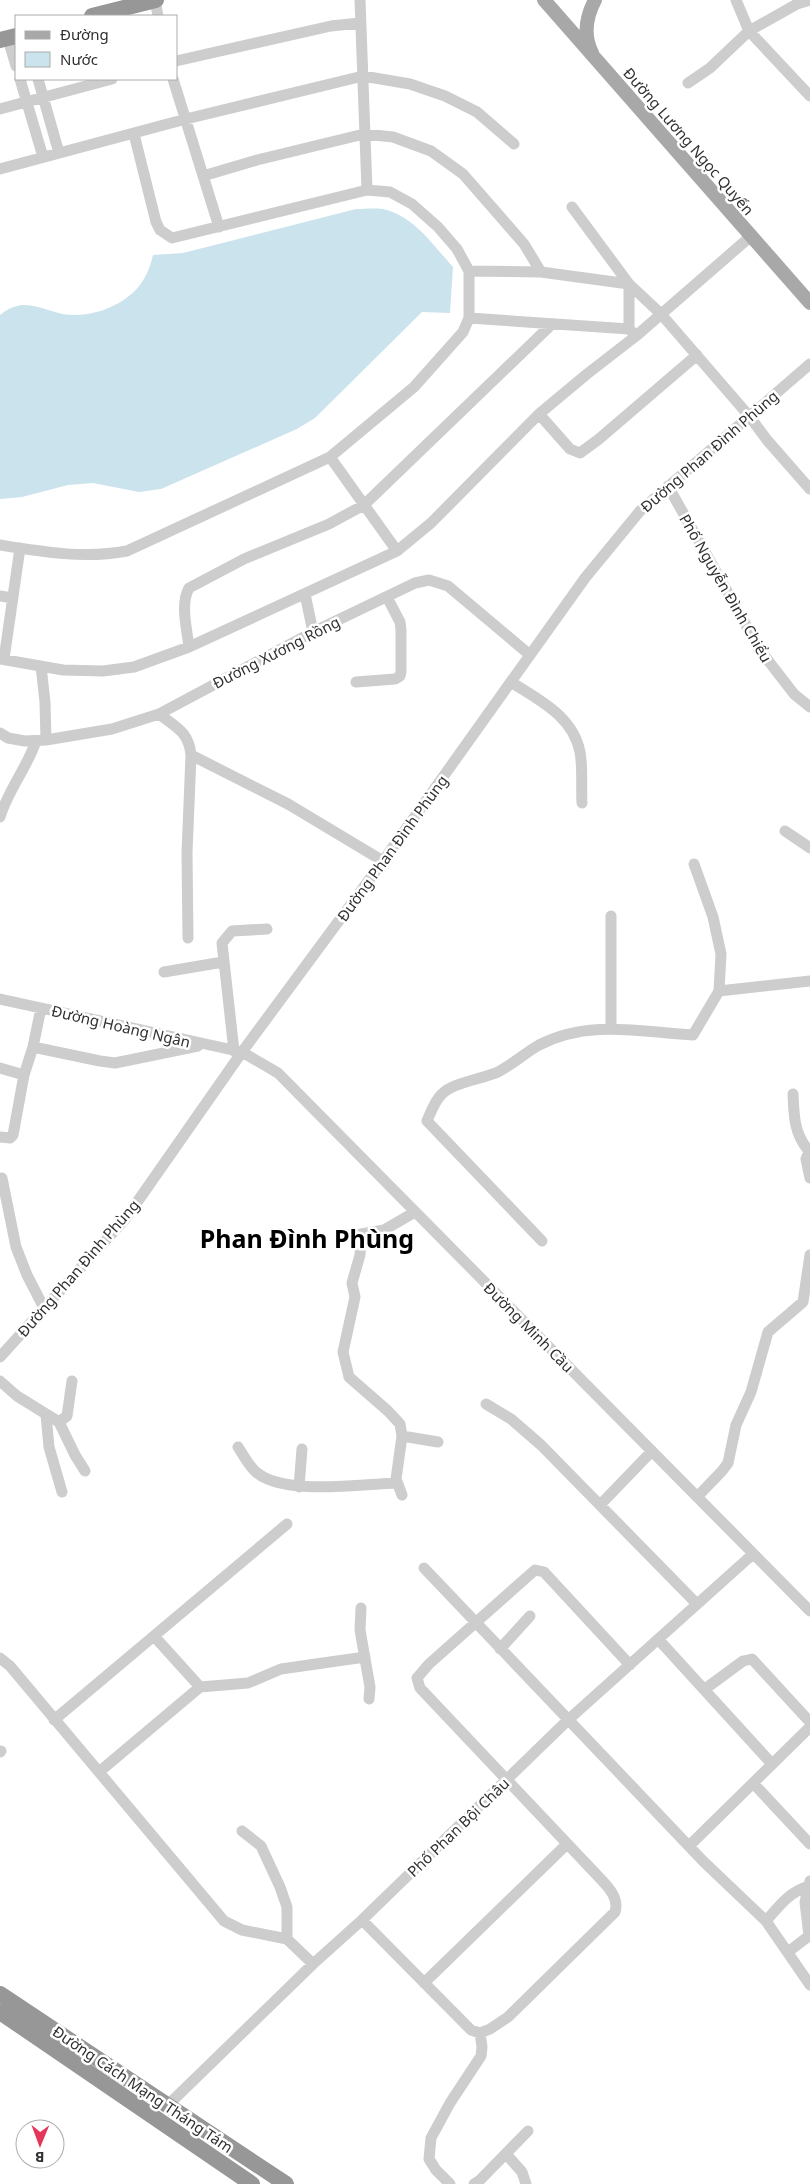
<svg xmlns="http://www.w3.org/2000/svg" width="810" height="2184" font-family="'Noto Sans',sans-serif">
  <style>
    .water { fill: #cbe3ec }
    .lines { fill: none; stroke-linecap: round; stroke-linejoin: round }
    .minor { stroke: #cdcdcd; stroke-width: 11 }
    .major { stroke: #a8a8a8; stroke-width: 14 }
    .highway { stroke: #979797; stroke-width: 16 }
    .labels { text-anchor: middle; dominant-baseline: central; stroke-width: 5; stroke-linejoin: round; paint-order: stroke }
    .street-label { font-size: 15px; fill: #303030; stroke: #fff }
    .town-label { font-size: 25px; font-weight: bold; fill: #000; stroke: #fff }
  </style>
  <rect width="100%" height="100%" fill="#fff"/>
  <path class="water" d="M 356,209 C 364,209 374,208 383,209 C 414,216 432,244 453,267 L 450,313 L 422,312 L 315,418 L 297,429 L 161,489 L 139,492 L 93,483 L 68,485 L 22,497 L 0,499 L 0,315 C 27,293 44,314 73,315 C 99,316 133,301 145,277 C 149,270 151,263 153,255 L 183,253 Z"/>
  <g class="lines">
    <path class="minor" d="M 155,0 L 158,16
      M 360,0 L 367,190
      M 736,0 L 749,31 L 810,96
      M 8,39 L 16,66
      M 176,61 L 331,26 L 360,23
      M 20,79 L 43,157
      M 38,79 L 59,153
      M 173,79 L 219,227
      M 688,83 L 710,68 L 749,31 L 797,4 L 810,0
      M 0,109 L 112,79
      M 0,169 L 186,119 L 363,76 L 410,84 L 445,96 L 477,112 L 514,144
      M 203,176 L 257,160 L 364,134 L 393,137 L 431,151 L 463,174 L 524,244 L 541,272
      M 572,207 L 629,284 L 661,314 L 750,417 L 767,440 L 810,489
      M 469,271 L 541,272 L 629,284 L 629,329
      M 469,318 L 629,329 L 633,333
      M 539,414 L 570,449 L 580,453 L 599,439 L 697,355
      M 330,457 L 397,551
      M 668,486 L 760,650 L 794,694 L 810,707
      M 0,545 C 42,552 85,559 127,551 L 330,457 L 414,387 L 463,332 L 469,318 L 469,271 L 457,249 L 438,227 L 412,204 L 390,192 L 367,190 L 172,238 L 160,230 L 156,222 L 134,134
      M 305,594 L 313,632
      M 0,596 L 13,598
      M 189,647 C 187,629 180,604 189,588 L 244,559 L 329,524 L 364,505 L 552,324
      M 0,659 L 63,670 L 103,671 L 134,667 L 189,647 L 397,551 L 431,523 L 539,414 L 587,374 L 636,336 L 751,236
      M 4,659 L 20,548
      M 41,666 L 45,702 L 46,740
      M 356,682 L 395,679 L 400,676 L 401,672 L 401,630 L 400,622 L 387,597
      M 511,682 C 539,700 573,716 580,752 C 583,768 581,786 582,803
      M 159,714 C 176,727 189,732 191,755 L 288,804 L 383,861
      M 0,733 L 8,738 L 25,741 L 46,740 L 112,729 L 159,714 L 313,632 L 415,583 L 429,580 L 448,586 L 530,655
      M 0,817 C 8,790 27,768 36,741
      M 785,831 L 810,848
      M 611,916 L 611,1027
      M 188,938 L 187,853 L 191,755
      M 164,972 L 223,962
      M 719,991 L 810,981
      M 0,999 L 242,1052 L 278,1073 L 810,1611
      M 33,1047 L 41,1008
      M 234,1051 L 222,943 L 232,931 L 267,929
      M 0,1068 L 24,1075
      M 793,1094 C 794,1116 794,1133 808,1150
      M 0,1137 L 10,1138 L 13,1135 L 24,1075 L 33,1047 L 100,1061 L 115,1063 L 198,1046
      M 810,1149 L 806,1159 L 810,1178
      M 2,1178 L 16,1247 L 27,1275 L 44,1308
      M 542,1241 L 427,1121 C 431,1112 435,1100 442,1094 C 452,1083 482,1079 498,1072 C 513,1064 525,1053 539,1045 C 589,1019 640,1032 693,1035 L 719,991 L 721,954 L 713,917 L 694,864
      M 0,1357 L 126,1218 L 242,1052 L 383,861 L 585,578 L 640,511 L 810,364
      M 0,1381 L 17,1396 L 59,1422 L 75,1455 L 85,1471
      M 486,1404 L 511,1419 L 541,1445 L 697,1604
      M 46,1415 L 49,1447 L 62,1492
      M 59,1422 L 67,1416 L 72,1381
      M 402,1436 L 438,1442
      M 238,1447 C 244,1456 249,1466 256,1472 C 283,1496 361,1484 396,1483
      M 299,1487 L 302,1449
      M 402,1495 L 396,1479 L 402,1436 L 400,1424 L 388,1411 L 349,1377 L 343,1352 L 355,1297 L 352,1283 L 360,1255 L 361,1234 L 384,1230 L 415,1212
      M 697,1497 L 722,1471 L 728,1463 L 736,1425 L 751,1392 L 768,1332 L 803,1302 L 810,1255
      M 601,1504 L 652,1451
      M 424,1568 L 703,1861 L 766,1921 L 810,1985
      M 361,1608 L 360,1630 L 370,1687 L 369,1699
      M 154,1636 L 200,1687
      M 658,1639 L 772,1764
      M 500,1649 L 530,1616
      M 0,1658 L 10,1666 L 224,1921 L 242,1930 L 287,1939 L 313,1964
      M 705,1689 L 743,1661 L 752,1659 L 810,1722
      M 54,1720 L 287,1524
      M 0,1752 L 1,1751
      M 99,1772 L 200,1687 L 248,1683 L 281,1669 L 365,1657
      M 753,1783 L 810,1844
      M 242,1831 L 261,1846 L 280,1887 L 287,1907 L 287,1939
      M 689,1846 L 810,1727
      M 362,1920 L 471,2030 L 480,2033 L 490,2029 L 508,2017 L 615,1912 C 620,1896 605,1884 595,1873 L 420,1688 L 417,1678 L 429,1664 L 535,1570 L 544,1572 L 630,1665
      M 766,1921 C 779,1906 789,1892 809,1886
      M 809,1936 L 805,1902 L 810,1881
      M 788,1952 L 810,1935
      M 424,1983 L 567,1844
      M 167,2106 L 313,1964 L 362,1920 L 568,1720 L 753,1554
      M 506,2154 L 522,2172 L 526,2184
      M 450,2184 L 436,2170 L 429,2159 L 431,2138 L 450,2103 L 481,2056 L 482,2047 L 480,2033
      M 474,2184 L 480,2180 L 528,2131"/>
    <path class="major" d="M 544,0 L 810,303
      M 592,53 C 583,35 586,17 595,0"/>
    <path class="highway" d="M 92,16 L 156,0
      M 0,40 L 16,36
      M 0,1994 L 286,2184
      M 0,2012 L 252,2184"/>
  </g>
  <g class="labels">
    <g class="street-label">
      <text transform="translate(689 141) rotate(49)">Đường Lương Ngọc Quyến</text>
      <text transform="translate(709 451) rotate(-41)">Đường Phan Đình Phùng</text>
      <text transform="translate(726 588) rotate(60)">Phố Nguyễn Đình Chiểu</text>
      <text transform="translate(276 652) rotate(-27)">Đường Xương Rồng</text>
      <text transform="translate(392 848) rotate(-54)">Đường Phan Đình Phùng</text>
      <text transform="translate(121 1026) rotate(13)">Đường Hoàng Ngân</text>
      <text transform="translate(78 1268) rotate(-49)">Đường Phan Đình Phùng</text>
      <text transform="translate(529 1327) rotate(45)">Đường Minh Cầu</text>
      <text transform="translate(458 1827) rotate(-44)">Phố Phan Bội Châu</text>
      <text transform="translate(143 2089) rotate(34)">Đường Cách Mạng Tháng Tám</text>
    </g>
    <g class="town-label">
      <text x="307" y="1238">Phan Đình Phùng</text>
    </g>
  </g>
  <rect x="15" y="15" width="162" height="65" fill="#ffffff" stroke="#acacac"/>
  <rect x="25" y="31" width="25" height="8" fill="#a8a8a8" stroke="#acacac"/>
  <text x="60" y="40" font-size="15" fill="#303030">Đường</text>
  <rect x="25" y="52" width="25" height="15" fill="#cbe3ec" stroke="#acacac"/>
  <text x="60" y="65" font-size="15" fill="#303030">Nước</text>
  <g transform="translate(40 2144) rotate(181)"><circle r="24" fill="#ffffff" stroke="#acacac"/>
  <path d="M0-4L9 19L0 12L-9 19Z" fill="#e33658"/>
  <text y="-8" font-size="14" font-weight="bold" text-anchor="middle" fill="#303030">B</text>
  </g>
</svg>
